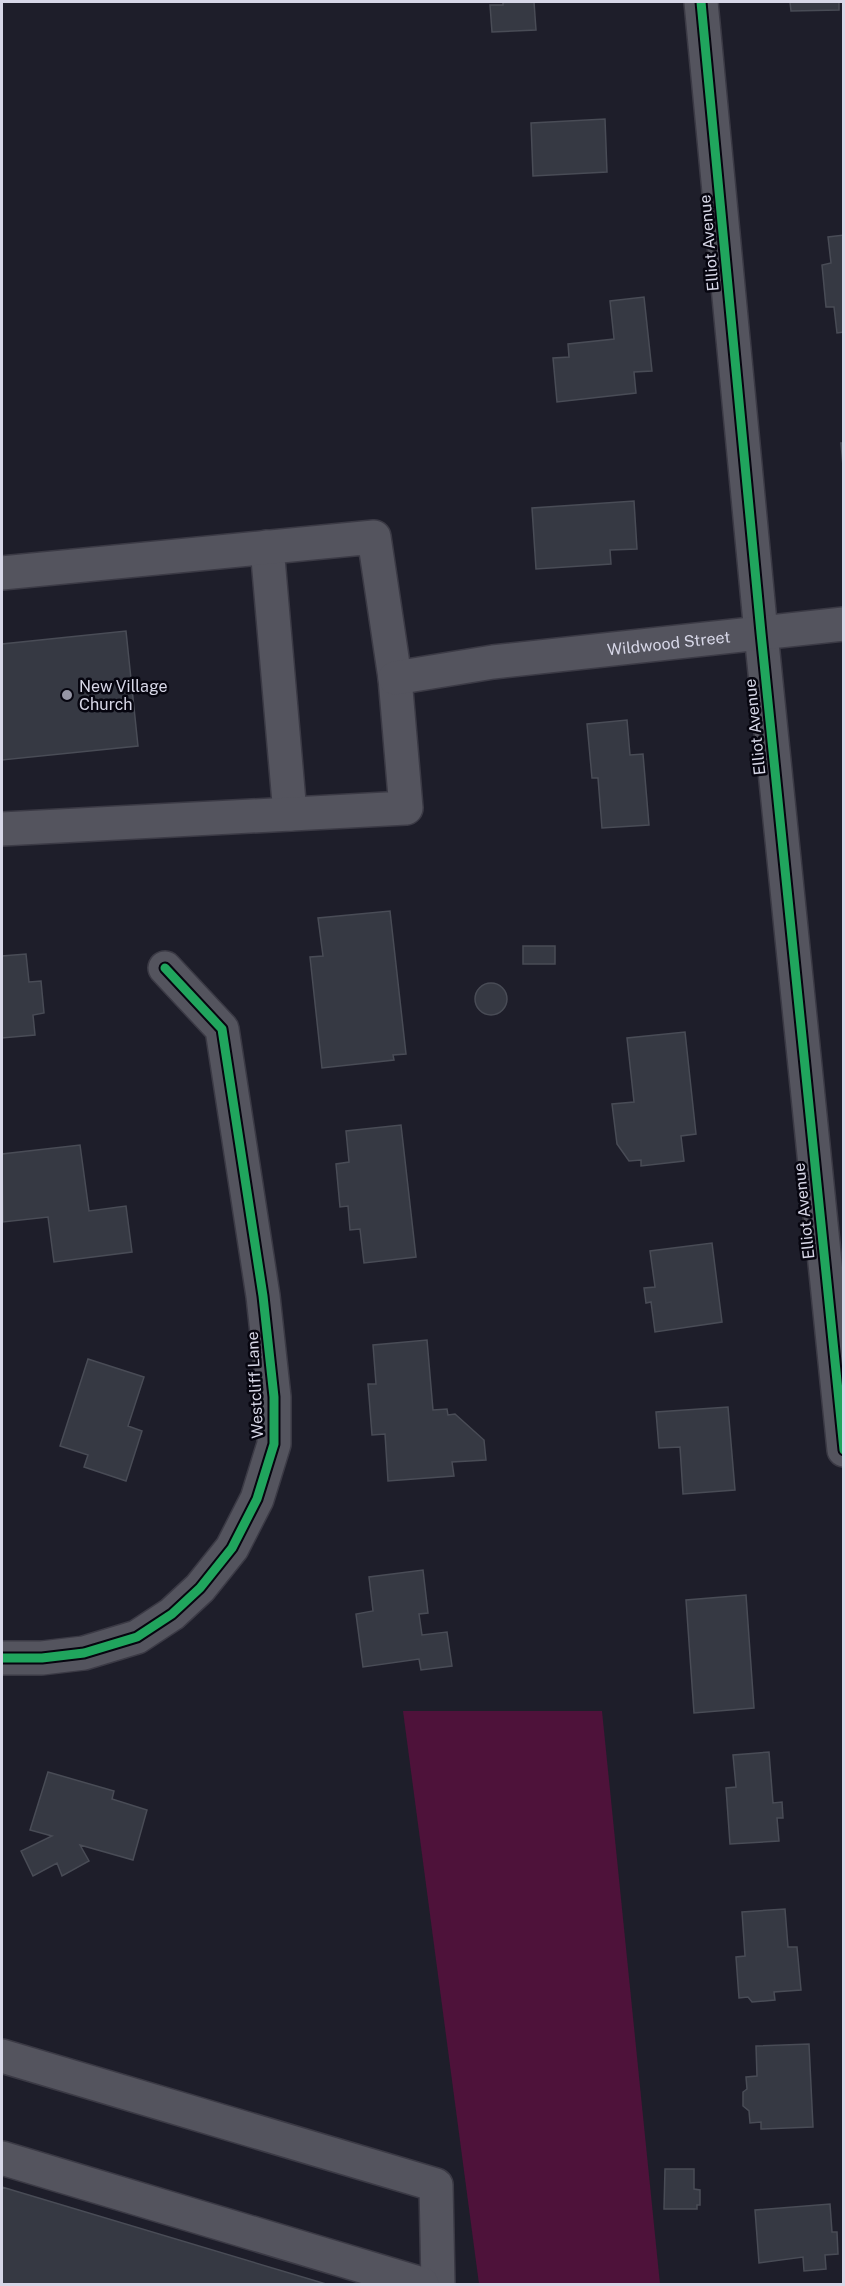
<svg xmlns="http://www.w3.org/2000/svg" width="845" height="2286" font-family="'Public Sans',sans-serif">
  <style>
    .green { fill: #4e123a }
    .building { fill: #363943; stroke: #494c56; stroke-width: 1.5 }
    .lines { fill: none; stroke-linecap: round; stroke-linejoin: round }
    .minor-casing { stroke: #3b3a45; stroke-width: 36 }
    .minor { stroke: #54545e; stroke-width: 33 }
    .cycleway-casing { stroke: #06050f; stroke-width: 13 }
    .cycleway { stroke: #20a55d; stroke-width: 9 }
    .poi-dot { fill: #9696a5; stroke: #06050f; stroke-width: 2 }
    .labels { text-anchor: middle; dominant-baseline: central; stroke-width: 5; stroke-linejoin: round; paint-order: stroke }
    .street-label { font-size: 16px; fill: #d7d7e7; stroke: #06050f }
    .poi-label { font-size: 16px; fill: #d7d7e7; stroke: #06050f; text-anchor: start }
  </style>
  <rect width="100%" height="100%" fill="#1e1e2a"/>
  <path class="green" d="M 403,1711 L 602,1711 L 660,2284 L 479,2284 Z"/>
  <path class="building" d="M 503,2 L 534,2 L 536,30 L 492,32 L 490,5 L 503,5 Z
    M 790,2 L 839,2 L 839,10 L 791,11 Z
    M 605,119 L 607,172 L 533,176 L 531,123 Z
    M 844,235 L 844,332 L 837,333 L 834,307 L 826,307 L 822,265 L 831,263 L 828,237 Z
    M 644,297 L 652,371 L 634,372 L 636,393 L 557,402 L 553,358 L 569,357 L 568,344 L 614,339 L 610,301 Z
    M 841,443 L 844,443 L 844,478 Z
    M 634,501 L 637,549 L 610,550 L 611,564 L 536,569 L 532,508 Z
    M 126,631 L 138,746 L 2,760 L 2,644 Z
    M 627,720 L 630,755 L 643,754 L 649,825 L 602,828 L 598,778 L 592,778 L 587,724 Z
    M 390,911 L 406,1054 L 393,1055 L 394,1060 L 322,1068 L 310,957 L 323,956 L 318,918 Z
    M 523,946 L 555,946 L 555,964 L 523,964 Z
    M 26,954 L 29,982 L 41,981 L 44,1013 L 33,1015 L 35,1035 L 2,1038 L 2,956 Z
    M475 999a16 16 0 1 1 32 0a16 16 0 1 1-32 0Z
    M 685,1032 L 696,1134 L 681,1136 L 684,1161 L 641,1166 L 641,1160 L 629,1161 L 617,1144 L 612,1104 L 634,1102 L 627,1038 Z
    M 401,1125 L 416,1257 L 364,1263 L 360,1229 L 350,1230 L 348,1206 L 340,1207 L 336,1164 L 349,1162 L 346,1131 Z
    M 80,1145 L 89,1211 L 126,1206 L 132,1252 L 54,1262 L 48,1217 L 3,1222 L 2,1154 Z
    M 712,1243 L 722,1322 L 655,1332 L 651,1302 L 646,1303 L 644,1288 L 655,1287 L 650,1251 Z
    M 427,1340 L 433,1410 L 447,1409 L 448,1415 L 455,1414 L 484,1440 L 486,1460 L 452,1462 L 454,1476 L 388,1481 L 385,1434 L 372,1435 L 368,1384 L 376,1384 L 373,1345 Z
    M 88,1359 L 144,1377 L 128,1426 L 142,1431 L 126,1481 L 84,1467 L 88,1455 L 60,1446 Z
    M 728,1407 L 735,1490 L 683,1494 L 680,1447 L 659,1448 L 656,1412 Z
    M 423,1570 L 428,1613 L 419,1614 L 422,1635 L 447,1632 L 452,1666 L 421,1670 L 419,1659 L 363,1667 L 356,1614 L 373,1611 L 369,1577 Z
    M 746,1595 L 754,1708 L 694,1713 L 686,1600 Z
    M 769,1752 L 773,1803 L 782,1802 L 783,1818 L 777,1818 L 779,1841 L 730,1844 L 726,1788 L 736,1787 L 733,1755 Z
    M 48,1772 L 114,1791 L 112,1799 L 147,1810 L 133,1860 L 80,1845 L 89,1861 L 62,1876 L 57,1863 L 33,1876 L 21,1851 L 52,1836 L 30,1830 Z
    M 785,1909 L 788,1947 L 797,1947 L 801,1990 L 774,1992 L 775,2000 L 752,2002 L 748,1997 L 739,1998 L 736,1957 L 745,1956 L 742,1912 Z
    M 809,2044 L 813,2127 L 761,2129 L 761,2122 L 750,2123 L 749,2111 L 743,2106 L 743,2092 L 747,2089 L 746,2077 L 757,2076 L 756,2046 Z
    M 665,2169 L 694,2169 L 694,2189 L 700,2190 L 700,2205 L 697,2205 L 697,2209 L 664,2209 Z
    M 2,2187 L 326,2284 L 2,2284 Z
    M 830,2204 L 832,2232 L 837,2232 L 838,2254 L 825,2255 L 826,2269 L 804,2271 L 803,2257 L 759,2263 L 755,2210 Z"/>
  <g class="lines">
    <g class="minor-casing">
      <g id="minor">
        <path d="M 701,2 L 761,633 L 844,1450"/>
        <path d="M 267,547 L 290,814"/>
        <path d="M 2,573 L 374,537 L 395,678 L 406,808 L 2,829"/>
        <path id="s1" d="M 395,678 L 493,662 L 844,624"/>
        <path d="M 2,1658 L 42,1658 L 84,1653 L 137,1637 L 172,1614 L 200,1588 L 232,1548 L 257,1499 L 274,1444 L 274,1397 L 263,1296 L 222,1029 L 165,968"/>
        <path d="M 2,2056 L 436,2185 L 438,2284"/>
        <path d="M 2,2158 L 422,2284"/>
      </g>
    </g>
    <use href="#minor" class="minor"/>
    <g class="cycleway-casing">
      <path id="cycleway" d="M 701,2 L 761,633 L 844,1450
        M 2,1658 L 42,1658 L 84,1653 L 137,1637 L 172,1614 L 200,1588 L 232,1548 L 257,1499 L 274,1444 L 274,1397 L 263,1296 L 222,1029 L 165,968"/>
    </g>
    <use href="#cycleway" class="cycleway"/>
  </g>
  <circle class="poi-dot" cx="67" cy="695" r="6"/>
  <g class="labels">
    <g class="street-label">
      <text transform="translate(709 243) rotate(-95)">Elliot Avenue</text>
      <text stroke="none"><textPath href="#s1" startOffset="276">Wildwood Street</textPath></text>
      <text transform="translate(755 727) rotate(-96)">Elliot Avenue</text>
      <text transform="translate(804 1211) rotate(-96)">Elliot Avenue</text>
      <text transform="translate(255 1385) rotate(-93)">Westcliff Lane</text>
    </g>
    <g class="poi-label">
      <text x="79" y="686">New Village<tspan x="79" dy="18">Church</tspan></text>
    </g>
  </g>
  <rect width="845" height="2286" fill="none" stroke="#d7d7e7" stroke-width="6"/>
</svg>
